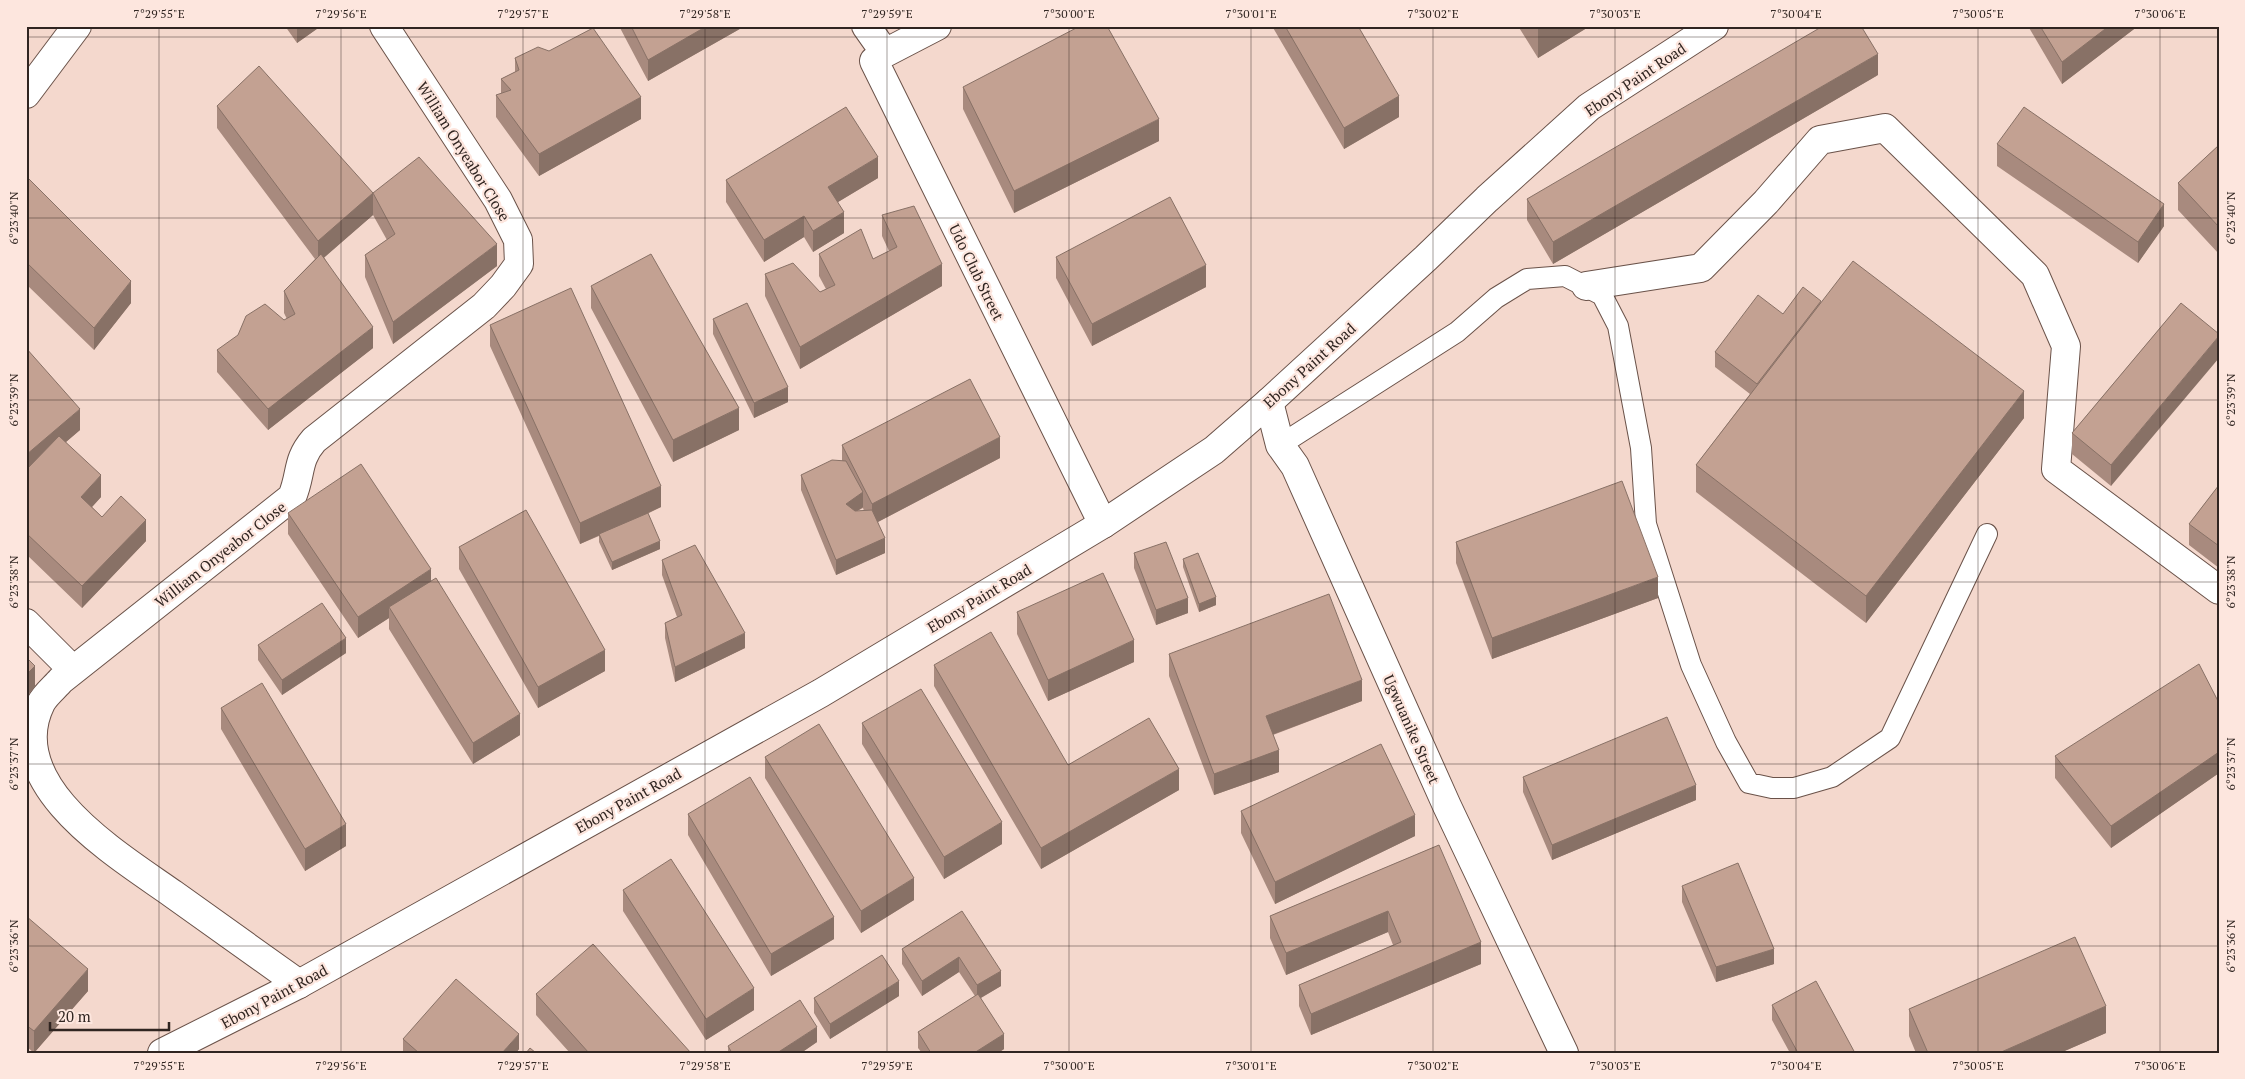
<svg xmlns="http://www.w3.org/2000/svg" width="2245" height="1079" font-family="'PT Serif',serif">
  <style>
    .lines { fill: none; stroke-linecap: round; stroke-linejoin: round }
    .service-casing { stroke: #6a5249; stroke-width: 22 }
    .minor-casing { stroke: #6a5249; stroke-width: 30 }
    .tertiary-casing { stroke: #6a5249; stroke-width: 30 }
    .service { stroke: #fff; stroke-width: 20 }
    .minor { stroke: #fff; stroke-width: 28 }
    .tertiary { stroke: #fff; stroke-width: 28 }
    .wall { fill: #a88a7e; fill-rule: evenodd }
    .shaded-wall { fill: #887166 }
    .building { fill: #c3a192; stroke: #887166 }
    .ticks { fill: none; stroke: #302521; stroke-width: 1; stroke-opacity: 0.45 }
    .labels { text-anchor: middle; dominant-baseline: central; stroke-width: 4.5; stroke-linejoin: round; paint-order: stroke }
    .street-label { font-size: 15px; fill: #302521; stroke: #fde6de }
    .neatline { fill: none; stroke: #302521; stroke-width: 2 }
    .ticks-label { font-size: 12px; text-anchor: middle; fill: #302521 }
  </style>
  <rect width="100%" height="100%" fill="#f4d8cd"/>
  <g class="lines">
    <g class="service-casing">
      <path id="service" d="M 1280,445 L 1457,332 L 1496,298 L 1527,279 L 1565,276 L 1602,295 L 1618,326 L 1641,448 L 1646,524 L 1691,665 L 1726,742 L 1749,783 L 1772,788 L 1794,788 L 1832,777 L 1890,738 L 1987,534"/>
    </g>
    <g class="minor-casing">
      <path id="minor" d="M 866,26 L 885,53 L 874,61 L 1103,524
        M 885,53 L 937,26
        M 26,94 L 77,26
        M 1586,286 L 1701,268 L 1766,202 L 1820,140 L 1885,128 L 2035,275 L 2066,346 L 2056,469 L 2219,590
        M 1269,402 L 1280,445 L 1295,466 L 1447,806 L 1564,1053
        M 26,623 L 73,670
        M 299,984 C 257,954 215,924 173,894 C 118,855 0,785 41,703 C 45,695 55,687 61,680 L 292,497 C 302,473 296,461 314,440 L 484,306 L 503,286 L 519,264 L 518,240 L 498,200 L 384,26"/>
    </g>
    <g class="tertiary-casing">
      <path id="tertiary" d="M 162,1053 L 299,984 L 821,693 L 1103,524 L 1214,450 L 1269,402 L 1426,258 L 1487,199 L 1589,107 L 1714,26"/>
    </g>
    <use href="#service" class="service"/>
    <use href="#minor" class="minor"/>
    <use href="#tertiary" class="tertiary"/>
  </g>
  <path class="wall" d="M 285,26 L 321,26 L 297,43 Z
    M 619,26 L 745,26 L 648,81 Z
    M 1272,26 L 1358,26 L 1399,117 L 1344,149 Z
    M 1518,26 L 1590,26 L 1538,58 Z
    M 2028,26 L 2138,26 L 2062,84 Z
    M 515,58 L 641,119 L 539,176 L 496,117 L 496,95 L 501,94 L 501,79 L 515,72 Z
    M 1878,75 L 1553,264 L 1527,220 L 1527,199 Z
    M 963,87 L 1159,141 L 1014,213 L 963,109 Z
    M 217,106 L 373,193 L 497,266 L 393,344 L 365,277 L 365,255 L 387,240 L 373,215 L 324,257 L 373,348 L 268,430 L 217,372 L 217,350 L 287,319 L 284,313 L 284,291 L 315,259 L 217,128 Z
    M 1997,144 L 2164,226 L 2138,263 L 1997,166 Z
    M 2219,145 L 2219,254 L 2178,210 L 2178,183 Z
    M 26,176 L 131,303 L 94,350 L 26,284 Z
    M 878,178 L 838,202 L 844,233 L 813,252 L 804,237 L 764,262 L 726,202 L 726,180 Z
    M 882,215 L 942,286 L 800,369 L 765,296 L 765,274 L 820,292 L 826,289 L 819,276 L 819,254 L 873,259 L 889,251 L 882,236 Z
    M 1056,257 L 1206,287 L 1092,346 L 1056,278 Z
    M 591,286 L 739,430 L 673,462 L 591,308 Z
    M 1821,302 L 2024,418 L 1866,623 L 1696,492 L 1696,465 L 1750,394 L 1715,367 L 1715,352 L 1783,314 Z
    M 2181,303 L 2111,486 L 2072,454 L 2072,433 Z
    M 713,319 L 788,402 L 754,418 L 713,334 Z
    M 490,325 L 661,507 L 645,515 L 660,549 L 612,570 L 599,542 L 599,536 L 580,544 L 490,346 Z
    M 26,348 L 80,430 L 66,442 L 101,497 L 92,507 L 102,517 L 146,541 L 82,608 L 26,554 Z
    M 842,445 L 1000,458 L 878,522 L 885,553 L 836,575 L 801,490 L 801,475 L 842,461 ZM 863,508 L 864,511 L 857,511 Z
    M 2219,485 L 2219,568 L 2189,545 L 2189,524 Z
    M 288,513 L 431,581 L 520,735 L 473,764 L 389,629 L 389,618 L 358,638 L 288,534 Z
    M 1456,542 L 1658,598 L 1492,659 L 1456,563 Z
    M 459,547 L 605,671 L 538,708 L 459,569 Z
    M 1134,553 L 1188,613 L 1156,625 L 1134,568 Z
    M 1183,559 L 1216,605 L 1199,612 L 1183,567 Z
    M 662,560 L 745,648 L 675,682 L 665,638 L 665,623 L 677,617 L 662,575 Z
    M 1017,612 L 1134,662 L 1048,701 L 1017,634 Z
    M 258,645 L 346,653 L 282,695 L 258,660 Z
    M 1169,654 L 1362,701 L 1273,735 L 1279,772 L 1214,795 L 1169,676 Z
    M 934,665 L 1068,765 L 1179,790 L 1041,869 L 934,686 Z
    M 2219,703 L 2219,773 L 2111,848 L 2055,778 L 2055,756 Z
    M 221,708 L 346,846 L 305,871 L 221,729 Z
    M 862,723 L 1002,844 L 944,879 L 862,744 Z
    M 765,757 L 914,900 L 861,933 L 765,778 Z
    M 1523,777 L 1696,800 L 1552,860 L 1523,792 Z
    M 1241,811 L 1415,836 L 1275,904 L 1241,833 Z
    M 688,814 L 834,939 L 771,976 L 688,835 Z
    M 1439,845 L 1481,964 L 1311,1035 L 1299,1006 L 1299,985 L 1393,945 L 1388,932 L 1286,975 L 1270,938 L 1270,916 Z
    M 1682,886 L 1774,964 L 1716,982 L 1682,902 Z
    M 623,890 L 754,1010 L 706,1040 L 623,911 Z
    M 962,911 L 1001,986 L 981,998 L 1004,1049 L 998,1053 L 922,1053 L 918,1048 L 918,1032 L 975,996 L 959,972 L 922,996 L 902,964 L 902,949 Z
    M 26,916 L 88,991 L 34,1053 L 26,1046 Z
    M 536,994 L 691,1053 L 570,1053 L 536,1015 Z
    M 899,996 L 830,1039 L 814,1013 L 814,998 Z
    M 1772,1005 L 1855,1053 L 1790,1053 L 1772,1020 Z
    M 1909,1009 L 2106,1033 L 2060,1053 L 1916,1053 L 1909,1036 Z
    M 403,1039 L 519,1049 L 516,1053 L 403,1053 Z
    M 817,1042 L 801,1053 L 728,1053 L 728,1046 Z"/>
  <path class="shaded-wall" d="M 297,26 L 321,26 L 297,43 Z
    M 707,26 L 745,26 L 648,81 L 648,60 Z
    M 1538,26 L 1590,26 L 1538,58 Z
    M 2109,26 L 2138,26 L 2062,84 L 2062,62 Z
    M 1878,54 L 1878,75 L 1553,264 L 1553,242 Z
    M 1399,96 L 1399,117 L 1344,149 L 1344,128 Z
    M 641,97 L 641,119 L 539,176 L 539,154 Z
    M 1159,119 L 1159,141 L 1014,213 L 1014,191 Z
    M 878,157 L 878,178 L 828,208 L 828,187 Z
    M 373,193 L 373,215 L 318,263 L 318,241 Z
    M 2164,204 L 2164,226 L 2138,263 L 2138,242 Z
    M 844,212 L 844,233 L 813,252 L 813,231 Z
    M 804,216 L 804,237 L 764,262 L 764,240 Z
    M 497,244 L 497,266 L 393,344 L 393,322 Z
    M 942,264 L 942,286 L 800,369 L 800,347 Z
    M 1206,265 L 1206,287 L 1092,346 L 1092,324 Z
    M 131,281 L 131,303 L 94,350 L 94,328 Z
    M 373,327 L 373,348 L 268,430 L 268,409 Z
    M 2219,336 L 2219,358 L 2111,486 L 2111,465 Z
    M 788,387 L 788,402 L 754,418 L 754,403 Z
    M 2024,391 L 2024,418 L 1866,623 L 1866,596 Z
    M 739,408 L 739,430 L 673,462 L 673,440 Z
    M 80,409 L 80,430 L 26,476 L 26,455 Z
    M 1000,437 L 1000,458 L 872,525 L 872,504 Z
    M 101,475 L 101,497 L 81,519 L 81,497 Z
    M 661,486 L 661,507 L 580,544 L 580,523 Z
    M 863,492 L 863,507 L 846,519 L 846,504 Z
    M 146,520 L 146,541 L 82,608 L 82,586 Z
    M 885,538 L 885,553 L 836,575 L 836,560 Z
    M 660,541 L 660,549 L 612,570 L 612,562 Z
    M 431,569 L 431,591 L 389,607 L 389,618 L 358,638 L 358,617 Z
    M 1658,577 L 1658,598 L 1492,659 L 1492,638 Z
    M 1216,597 L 1216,605 L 1199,612 L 1199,604 Z
    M 1188,598 L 1188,613 L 1156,625 L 1156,610 Z
    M 745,633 L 745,648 L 675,682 L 675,667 Z
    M 346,638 L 346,653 L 282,695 L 282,680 Z
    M 1134,640 L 1134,662 L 1048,701 L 1048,680 Z
    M 605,650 L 605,671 L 538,708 L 538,687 Z
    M 35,666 L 35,687 L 26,697 L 26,675 Z
    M 1362,680 L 1362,701 L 1266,737 L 1266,716 Z
    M 520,714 L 520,735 L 473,764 L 473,743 Z
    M 1279,750 L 1279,772 L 1214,795 L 1214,774 Z
    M 2219,752 L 2219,773 L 2111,848 L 2111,826 Z
    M 1179,769 L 1179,790 L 1041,869 L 1041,848 Z
    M 1696,785 L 1696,800 L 1552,860 L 1552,845 Z
    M 1415,815 L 1415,836 L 1275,904 L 1275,882 Z
    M 1002,822 L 1002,844 L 944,879 L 944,857 Z
    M 346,824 L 346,846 L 305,871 L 305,849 Z
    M 914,878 L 914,900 L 861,933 L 861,911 Z
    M 1388,911 L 1388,932 L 1286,975 L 1286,953 Z
    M 834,917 L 834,939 L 771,976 L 771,954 Z
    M 1481,942 L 1481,964 L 1311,1035 L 1311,1014 Z
    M 1774,949 L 1774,964 L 1716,982 L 1716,967 Z
    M 959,957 L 959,972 L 922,996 L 922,981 Z
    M 88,969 L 88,991 L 34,1053 L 34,1031 Z
    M 1001,971 L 1001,986 L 977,1000 L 977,985 Z
    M 899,981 L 899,996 L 830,1039 L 830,1024 Z
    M 754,988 L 754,1010 L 706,1040 L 706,1019 Z
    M 2106,1006 L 2106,1033 L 2060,1053 L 1999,1053 Z
    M 817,1027 L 817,1042 L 801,1053 L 777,1053 Z
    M 519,1034 L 519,1049 L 516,1053 L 502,1053 Z
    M 1004,1034 L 1004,1049 L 998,1053 L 974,1053 Z"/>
  <path class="building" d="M 631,26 L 707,26 L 648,60 Z
    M 1080,26 L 1107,26 L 1159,119 L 1014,191 L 963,87 Z
    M 1285,26 L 1358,26 L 1399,96 L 1344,128 Z
    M 1823,26 L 1861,26 L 1878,54 L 1553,242 L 1527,199 Z
    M 2040,26 L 2109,26 L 2062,62 Z
    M 593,28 L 641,97 L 539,154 L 496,95 L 511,90 L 501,79 L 519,70 L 515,58 L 538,47 L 549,51 Z
    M 259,66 L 373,193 L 318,241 L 217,106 Z
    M 846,107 L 878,157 L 828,187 L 844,212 L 813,231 L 804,216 L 764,240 L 726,180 Z
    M 2024,107 L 2164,204 L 2138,242 L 1997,144 Z
    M 2219,145 L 2219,227 L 2178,183 Z
    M 419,157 L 497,244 L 393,322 L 365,255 L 395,234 L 373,193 Z
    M 26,176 L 131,281 L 94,328 L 26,262 Z
    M 1170,197 L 1206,265 L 1092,324 L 1056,257 Z
    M 914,206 L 942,264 L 800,347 L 765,274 L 793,263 L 820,292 L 835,285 L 819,254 L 861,229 L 873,259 L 897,247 L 882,215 Z
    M 321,254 L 373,327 L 268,409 L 217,350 L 238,335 L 246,316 L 265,304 L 284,320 L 295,314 L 284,291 Z
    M 651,254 L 739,408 L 673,440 L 591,286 Z
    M 1853,261 L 2024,391 L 1866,596 L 1696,465 Z
    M 1803,287 L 1821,301 L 1757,384 L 1715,352 L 1758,295 L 1783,314 Z
    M 571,288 L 661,486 L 580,523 L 490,325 Z
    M 747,303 L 788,387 L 754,403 L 713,319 Z
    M 2181,303 L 2219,334 L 2219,336 L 2111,465 L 2072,433 Z
    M 26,348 L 80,409 L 26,455 Z
    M 970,379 L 1000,437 L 872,504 L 842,445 Z
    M 59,436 L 101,475 L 81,497 L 102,517 L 121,496 L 146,520 L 82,586 L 26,533 L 26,470 Z
    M 832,460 L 846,461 L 863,492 L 846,504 L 855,511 L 872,510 L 885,538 L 836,560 L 801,475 Z
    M 361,464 L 431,569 L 358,617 L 288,513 Z
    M 1622,481 L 1658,577 L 1492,638 L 1456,542 Z
    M 2219,485 L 2219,546 L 2189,524 Z
    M 526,510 L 605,650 L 538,687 L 459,547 Z
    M 648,513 L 660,541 L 612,562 L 599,534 Z
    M 1166,542 L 1188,598 L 1156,610 L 1134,553 Z
    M 695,545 L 745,633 L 675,667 L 665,623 L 682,615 L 662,560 Z
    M 1198,553 L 1216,597 L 1199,604 L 1183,559 Z
    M 1103,573 L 1134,640 L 1048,680 L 1017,612 Z
    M 436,578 L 520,714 L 473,743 L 389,607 Z
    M 1329,594 L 1362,680 L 1266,716 L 1279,750 L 1214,774 L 1169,654 Z
    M 322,603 L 346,638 L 282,680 L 258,645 Z
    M 991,632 L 1068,765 L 1149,718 L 1179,769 L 1041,848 L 934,665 Z
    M 26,657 L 35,666 L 26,675 Z
    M 2199,664 L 2219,703 L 2219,752 L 2111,826 L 2055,756 Z
    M 262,683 L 346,824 L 305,849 L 221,708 Z
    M 921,689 L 1002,822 L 944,857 L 862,723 Z
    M 1667,717 L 1696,785 L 1552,845 L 1523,777 Z
    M 819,724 L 914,878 L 861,911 L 765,757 Z
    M 1381,744 L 1415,815 L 1275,882 L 1241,811 Z
    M 750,777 L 834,917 L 771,954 L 688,814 Z
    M 1439,845 L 1481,942 L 1311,1014 L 1299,985 L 1401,942 L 1388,911 L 1286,953 L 1270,916 Z
    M 671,859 L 754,988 L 706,1019 L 623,890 Z
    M 1738,863 L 1774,949 L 1716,967 L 1682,886 Z
    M 962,911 L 1001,971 L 977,985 L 959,957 L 922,981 L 902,949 Z
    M 26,916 L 88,969 L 34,1031 L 26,1025 Z
    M 2075,937 L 2106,1006 L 1999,1053 L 1928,1053 L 1909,1009 Z
    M 593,944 L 691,1053 L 589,1053 L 536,994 Z
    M 882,955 L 899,981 L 830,1024 L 814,998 Z
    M 456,979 L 519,1034 L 502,1053 L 419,1053 L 403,1039 Z
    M 1816,981 L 1855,1053 L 1798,1053 L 1772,1005 Z
    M 978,994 L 1004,1034 L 974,1053 L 931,1053 L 918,1032 Z
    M 800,1000 L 817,1027 L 777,1053 L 732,1053 L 728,1046 Z
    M 530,1048 L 536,1053 L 526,1053 Z"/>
  <path class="ticks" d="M 159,26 L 159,1053M 341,26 L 341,1053M 523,26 L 523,1053M 705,26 L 705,1053M 887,26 L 887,1053M 1069,26 L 1069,1053M 1251,26 L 1251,1053M 1433,26 L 1433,1053M 1615,26 L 1615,1053M 1796,26 L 1796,1053M 1978,26 L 1978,1053M 2160,26 L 2160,1053M 26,37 L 2219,37M 26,218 L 2219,218M 26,400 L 2219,400M 26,582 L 2219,582M 26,764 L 2219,764M 26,946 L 2219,946"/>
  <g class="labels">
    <g class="street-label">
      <text transform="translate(1635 79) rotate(-34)">Ebony Paint Road</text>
      <text transform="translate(464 151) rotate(58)">William Onyeabor Close</text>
      <text transform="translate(977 272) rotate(64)">Udo Club Street</text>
      <text transform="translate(1309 365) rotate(-42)">Ebony Paint Road</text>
      <text transform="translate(220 554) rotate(-38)">William Onyeabor Close</text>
      <text transform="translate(979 598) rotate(-31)">Ebony Paint Road</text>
      <text transform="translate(1412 729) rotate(66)">Ugwuanike Street</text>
      <text transform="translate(628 800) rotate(-29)">Ebony Paint Road</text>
      <text transform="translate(274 996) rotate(-28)">Ebony Paint Road</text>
    </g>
  </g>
  <rect width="2245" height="1079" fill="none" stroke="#fde6de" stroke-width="55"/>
  <path d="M50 1022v8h119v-8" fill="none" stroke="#302521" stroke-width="2.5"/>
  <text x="58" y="1022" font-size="15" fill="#302521" stroke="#fde6de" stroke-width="4" paint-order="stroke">20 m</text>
  <rect x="28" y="28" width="2190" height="1024" class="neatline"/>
  <g class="ticks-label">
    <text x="159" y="18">7°29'55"E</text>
    <text x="341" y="18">7°29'56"E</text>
    <text x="523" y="18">7°29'57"E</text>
    <text x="705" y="18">7°29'58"E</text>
    <text x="887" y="18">7°29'59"E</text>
    <text x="1069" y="18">7°30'00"E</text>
    <text x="1251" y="18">7°30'01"E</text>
    <text x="1433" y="18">7°30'02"E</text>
    <text x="1615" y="18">7°30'03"E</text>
    <text x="1796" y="18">7°30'04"E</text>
    <text x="1978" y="18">7°30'05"E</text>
    <text x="2160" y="18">7°30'06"E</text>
    <text transform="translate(14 218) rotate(-90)" y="4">6°23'40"N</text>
    <text transform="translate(2231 218) rotate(-90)" y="4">6°23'40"N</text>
    <text transform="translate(14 400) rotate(-90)" y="4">6°23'39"N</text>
    <text transform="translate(2231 400) rotate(-90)" y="4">6°23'39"N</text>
    <text transform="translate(14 582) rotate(-90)" y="4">6°23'38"N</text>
    <text transform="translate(2231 582) rotate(-90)" y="4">6°23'38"N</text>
    <text transform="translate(14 764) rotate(-90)" y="4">6°23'37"N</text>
    <text transform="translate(2231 764) rotate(-90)" y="4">6°23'37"N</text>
    <text transform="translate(14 946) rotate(-90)" y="4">6°23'36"N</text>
    <text transform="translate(2231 946) rotate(-90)" y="4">6°23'36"N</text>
    <text x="159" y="1070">7°29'55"E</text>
    <text x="341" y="1070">7°29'56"E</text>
    <text x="523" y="1070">7°29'57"E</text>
    <text x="705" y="1070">7°29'58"E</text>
    <text x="887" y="1070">7°29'59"E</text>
    <text x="1069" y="1070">7°30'00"E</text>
    <text x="1251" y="1070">7°30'01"E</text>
    <text x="1433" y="1070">7°30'02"E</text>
    <text x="1615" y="1070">7°30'03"E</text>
    <text x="1796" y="1070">7°30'04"E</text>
    <text x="1978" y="1070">7°30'05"E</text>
    <text x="2160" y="1070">7°30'06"E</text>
  </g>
</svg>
